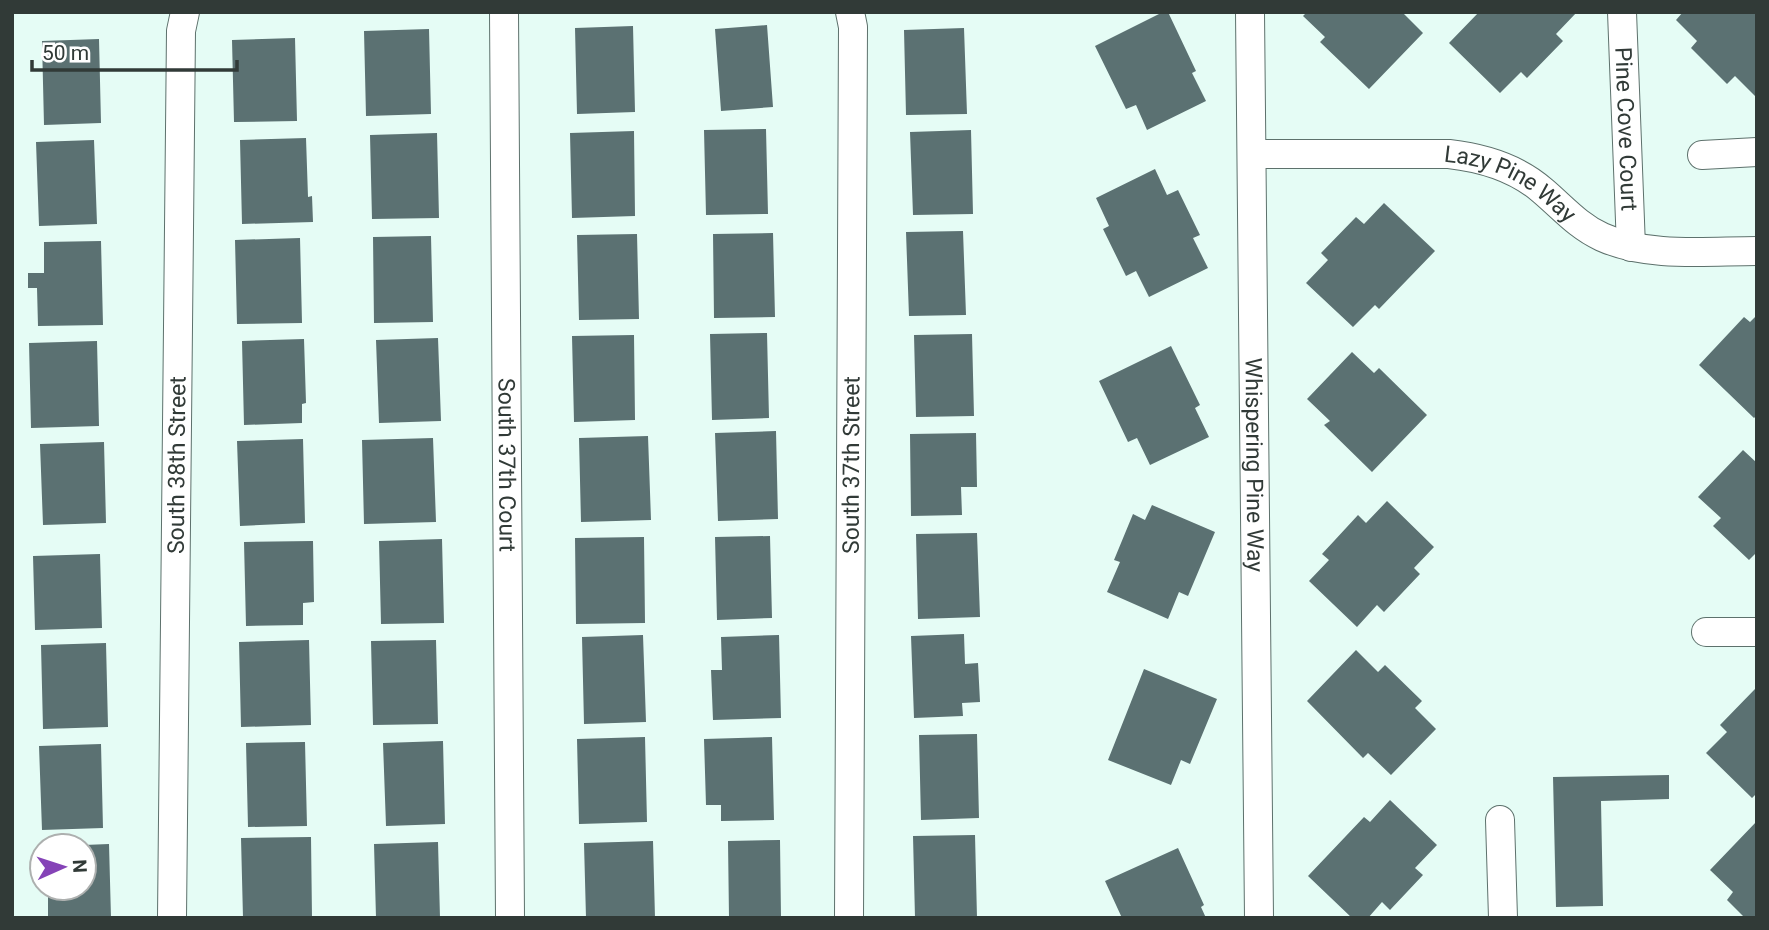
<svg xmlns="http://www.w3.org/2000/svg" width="1769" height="930" font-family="Roboto,sans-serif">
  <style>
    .building { fill: #5b7172 }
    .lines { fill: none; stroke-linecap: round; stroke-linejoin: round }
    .minor-casing { stroke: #5d716c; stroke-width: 30 }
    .minor { stroke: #fff; stroke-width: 28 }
    .labels { text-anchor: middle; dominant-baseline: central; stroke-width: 7; stroke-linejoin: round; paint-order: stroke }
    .street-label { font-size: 23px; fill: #313a37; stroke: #fff }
  </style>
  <rect width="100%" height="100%" fill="#e5fcf5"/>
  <path class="building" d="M 1163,12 L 1168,12 L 1196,71 L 1192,73 L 1206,101 L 1147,130 L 1136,105 L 1126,109 L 1095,46 Z
    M 1307,12 L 1402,12 L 1423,33 L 1369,89 L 1320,42 L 1325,37 L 1303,16 Z
    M 1479,12 L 1577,12 L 1556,34 L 1563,41 L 1527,78 L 1521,72 L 1500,93 L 1449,43 Z
    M 1683,12 L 1757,12 L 1757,98 L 1735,76 L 1727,84 L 1691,48 L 1697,41 L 1676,20 Z
    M 767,25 L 773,107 L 721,111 L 715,29 Z
    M 633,26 L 635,112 L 577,114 L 575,28 Z
    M 964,28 L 967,114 L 906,115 L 904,30 Z
    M 429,29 L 431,114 L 366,116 L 364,31 Z
    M 295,38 L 297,121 L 234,122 L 232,40 Z
    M 99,39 L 101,123 L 44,125 L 42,41 Z
    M 766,129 L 768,214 L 706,215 L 704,130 Z
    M 971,130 L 973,214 L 913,215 L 910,132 Z
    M 634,131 L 635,216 L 572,218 L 570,133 Z
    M 437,133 L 439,218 L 372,219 L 370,135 Z
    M 306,138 L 308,197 L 312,196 L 313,222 L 242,224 L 240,140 Z
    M 94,140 L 97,224 L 39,226 L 36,142 Z
    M 1155,169 L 1167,195 L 1178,190 L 1200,235 L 1193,238 L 1208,268 L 1149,297 L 1136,271 L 1126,276 L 1103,229 L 1109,226 L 1096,198 Z
    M 1384,203 L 1435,251 L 1379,309 L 1375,305 L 1353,327 L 1306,283 L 1328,260 L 1321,253 L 1356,217 L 1364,224 Z
    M 963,231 L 966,315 L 909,316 L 906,232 Z
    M 773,233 L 775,317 L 714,318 L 713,234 Z
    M 637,234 L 639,319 L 579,320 L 577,235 Z
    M 431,236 L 433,322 L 374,323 L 373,237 Z
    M 300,238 L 302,323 L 237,324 L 235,240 Z
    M 101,241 L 103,325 L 38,326 L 37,288 L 28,288 L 28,273 L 44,273 L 44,242 Z
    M 1757,315 L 1757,415 L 1754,418 L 1699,365 L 1744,317 L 1750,322 Z
    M 767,333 L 769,418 L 712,420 L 710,334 Z
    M 972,334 L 974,416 L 916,417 L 914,335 Z
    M 634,335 L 635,420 L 574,422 L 572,336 Z
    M 438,338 L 441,421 L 379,423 L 376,340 Z
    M 304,339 L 306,403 L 302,404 L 302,423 L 244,425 L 242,341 Z
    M 97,341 L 99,426 L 31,428 L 29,343 Z
    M 1171,346 L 1200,405 L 1195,408 L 1209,437 L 1150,465 L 1137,438 L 1128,442 L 1099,381 Z
    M 1352,352 L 1374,373 L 1379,368 L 1427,415 L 1372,472 L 1324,425 L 1330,421 L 1307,399 Z
    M 776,431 L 778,519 L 718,521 L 715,433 Z
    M 976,433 L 977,487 L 961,487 L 962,515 L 911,516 L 910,434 Z
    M 648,436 L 651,520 L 581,522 L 579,438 Z
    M 433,438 L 436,522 L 364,524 L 362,440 Z
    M 303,439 L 305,523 L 240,526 L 237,441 Z
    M 104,442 L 106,523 L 43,525 L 40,444 Z
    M 1743,450 L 1757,463 L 1757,552 L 1749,560 L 1713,526 L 1721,518 L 1698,497 Z
    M 1387,501 L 1434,547 L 1414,568 L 1420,574 L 1384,612 L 1377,605 L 1357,627 L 1309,581 L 1329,560 L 1322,554 L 1358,515 L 1366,523 Z
    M 1152,505 L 1215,532 L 1188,596 L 1179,592 L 1168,619 L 1107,592 L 1120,562 L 1114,560 L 1133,514 L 1145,520 Z
    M 977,533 L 980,617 L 918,619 L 916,534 Z
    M 770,536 L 772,618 L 717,620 L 715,537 Z
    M 644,537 L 645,623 L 576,624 L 575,538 Z
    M 442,539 L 444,623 L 381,624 L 379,541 Z
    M 313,541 L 314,602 L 303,603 L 303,625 L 246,626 L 244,542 Z
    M 100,554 L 102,628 L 35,630 L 33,556 Z
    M 964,634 L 965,664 L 978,663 L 980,702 L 962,703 L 963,716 L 914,718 L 911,636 Z
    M 643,635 L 646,722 L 584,724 L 582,637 Z
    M 779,635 L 781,718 L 713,720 L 711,670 L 722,670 L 721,637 Z
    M 309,640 L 311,725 L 241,727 L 239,642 Z
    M 436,640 L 438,724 L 373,725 L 371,641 Z
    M 106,643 L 108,727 L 43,729 L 41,645 Z
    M 1356,650 L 1378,672 L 1385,665 L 1422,701 L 1415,708 L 1436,729 L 1391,775 L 1368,753 L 1363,758 L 1307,701 Z
    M 1144,669 L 1217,699 L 1190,764 L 1181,760 L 1171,785 L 1108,760 Z
    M 1755,689 L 1757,793 L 1752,798 L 1706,753 L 1727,732 L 1720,725 Z
    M 977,734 L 979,818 L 921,820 L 919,735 Z
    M 645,737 L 647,822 L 579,824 L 577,739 Z
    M 772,737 L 774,820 L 721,821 L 721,805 L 706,805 L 704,739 Z
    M 443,741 L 445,824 L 386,826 L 383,743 Z
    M 305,742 L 307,826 L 248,827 L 246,743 Z
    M 101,744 L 103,828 L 42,830 L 39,746 Z
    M 1669,775 L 1669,799 L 1601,801 L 1603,906 L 1556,907 L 1553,777 Z
    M 1390,800 L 1437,845 L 1415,868 L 1423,875 L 1390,910 L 1382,902 L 1368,918 L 1352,918 L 1308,876 L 1364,817 L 1370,822 Z
    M 1757,821 L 1757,918 L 1745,918 L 1727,900 L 1733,892 L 1710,870 Z
    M 975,835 L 977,918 L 915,918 L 913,836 Z
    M 311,837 L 312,918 L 243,918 L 241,838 Z
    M 780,840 L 781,918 L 729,918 L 728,841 Z
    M 653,841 L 655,918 L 586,918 L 584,843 Z
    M 438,842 L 440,918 L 376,918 L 374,844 Z
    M 109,844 L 111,918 L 48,918 L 48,888 L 84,888 L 84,845 Z
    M 1178,848 L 1204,905 L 1201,907 L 1206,918 L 1122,918 L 1105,881 Z"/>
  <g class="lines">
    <g class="minor-casing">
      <g id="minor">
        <path id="s1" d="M 504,12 L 510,918"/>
        <path id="s2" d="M 1250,12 L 1259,918"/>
        <path id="s3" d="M 1622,12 L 1631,247"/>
        <path id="s4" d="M 1252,154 L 1449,154 C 1484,158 1517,168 1543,191 C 1563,208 1578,226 1602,237 C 1648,258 1707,251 1757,251"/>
        <path d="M 1702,155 L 1757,152"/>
        <path d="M 1706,632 L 1757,632"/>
        <path d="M 1500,820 L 1503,918"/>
        <path id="s5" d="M 172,918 L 181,31 L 185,12"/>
        <path id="s6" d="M 849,918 L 853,27 L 850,12"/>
      </g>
    </g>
    <use href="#minor" class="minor"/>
  </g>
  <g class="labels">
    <g class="street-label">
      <text stroke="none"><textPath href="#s3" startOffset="117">Pine Cove Court</textPath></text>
      <text stroke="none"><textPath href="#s4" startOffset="266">Lazy Pine Way</textPath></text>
      <text stroke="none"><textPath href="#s5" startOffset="453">South 38th Street</textPath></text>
      <text stroke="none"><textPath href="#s1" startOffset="453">South 37th Court</textPath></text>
      <text stroke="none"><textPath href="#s6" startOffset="453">South 37th Street</textPath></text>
      <text stroke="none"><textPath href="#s2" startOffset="453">Whispering Pine Way</textPath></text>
    </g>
  </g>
  <rect width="1769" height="930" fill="none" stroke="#313a37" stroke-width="28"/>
  <g transform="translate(63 867) rotate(87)"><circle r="33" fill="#ffffff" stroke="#adb0af" stroke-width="2"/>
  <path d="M0-5L12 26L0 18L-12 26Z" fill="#8543b7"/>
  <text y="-10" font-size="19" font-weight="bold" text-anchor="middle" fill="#313a37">N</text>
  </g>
  <path d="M32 60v10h205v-10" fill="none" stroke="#313a37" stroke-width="3.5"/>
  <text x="42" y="60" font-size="21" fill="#313a37" stroke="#ffffff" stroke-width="5" paint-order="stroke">50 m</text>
</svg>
